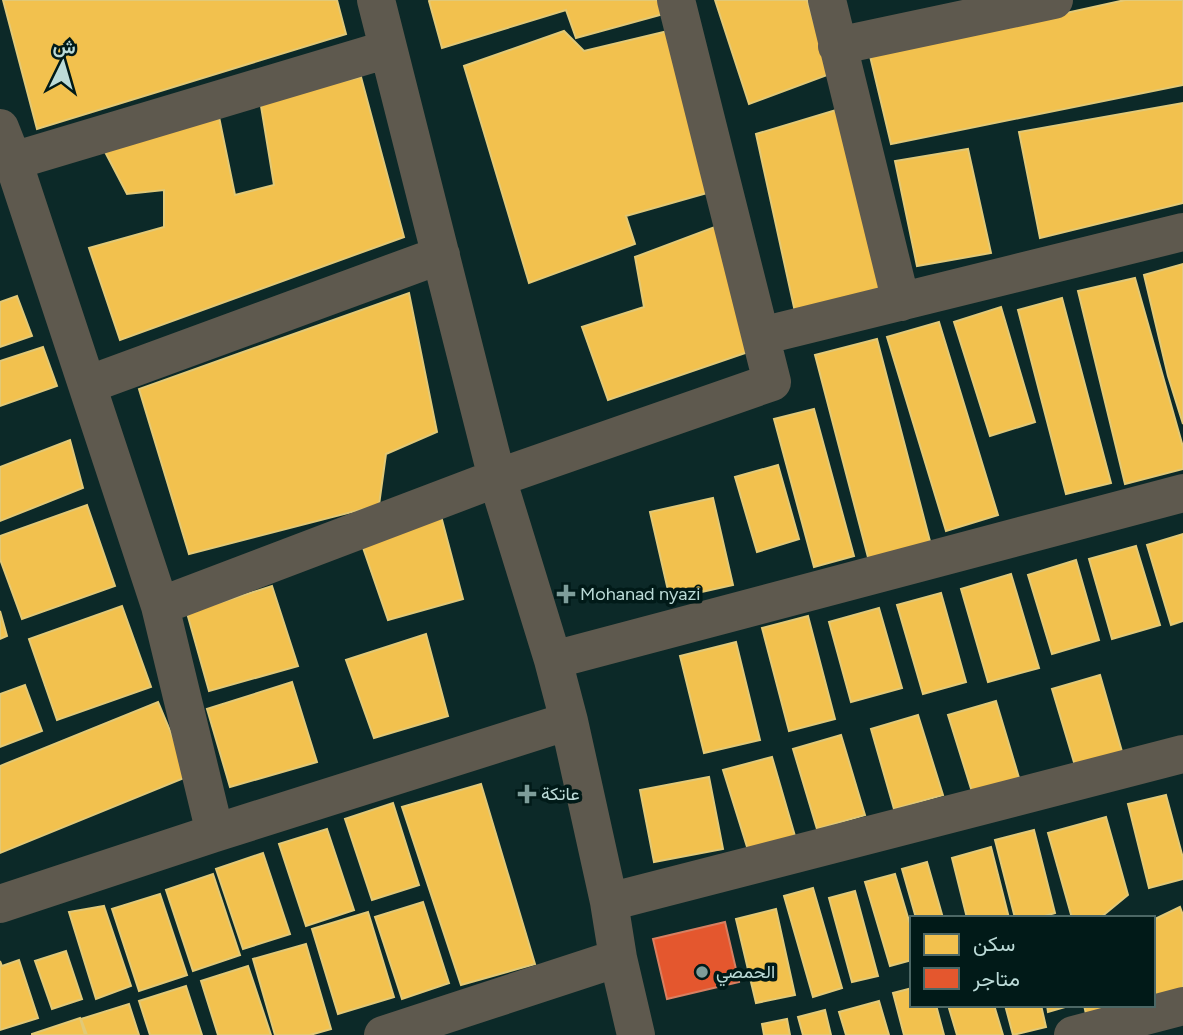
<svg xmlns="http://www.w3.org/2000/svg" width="1183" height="1035" font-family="Figtree,Vazirmatn,sans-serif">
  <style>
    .homes { fill: #f2c14e; stroke: #e2c977; stroke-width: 2 }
    .shops { fill: #e4572e; stroke: #d87f61; stroke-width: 2 }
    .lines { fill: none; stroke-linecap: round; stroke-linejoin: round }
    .minor { stroke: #5e594e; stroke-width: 38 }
    .poi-dot { fill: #7e9d9a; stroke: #011a18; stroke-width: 2.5 }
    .labels { text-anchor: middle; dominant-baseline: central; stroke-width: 7; stroke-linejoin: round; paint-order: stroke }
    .poi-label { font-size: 18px; fill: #bcdbd8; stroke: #011a18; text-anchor: start }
  </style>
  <rect width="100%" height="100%" fill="#0c2928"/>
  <path class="homes" d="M 3,0 L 337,0 L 346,34 L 37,129 Z
    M 431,0 L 663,0 L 667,13 L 576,38 L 566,10 L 442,48 L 429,1 Z
    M 715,0 L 807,0 L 830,74 L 749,104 Z
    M 1125,0 L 1183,0 L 1183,85 L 891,144 L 870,56 Z
    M 672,30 L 707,193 L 626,216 L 635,244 L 529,283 L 464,66 L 564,31 L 584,51 Z
    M 361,77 L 404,237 L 120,340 L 89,248 L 164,227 L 164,190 L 127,194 L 102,146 L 218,112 L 235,195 L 274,185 L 260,100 Z
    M 1183,103 L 1183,203 L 1040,238 L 1019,132 Z
    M 836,110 L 884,287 L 795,312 L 756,134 Z
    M 968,149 L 991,253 L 917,266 L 895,161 Z
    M 720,225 L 748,352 L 608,400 L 582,327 L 644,307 L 635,257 Z
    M 1183,264 L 1183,424 L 1168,376 L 1144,275 Z
    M 1135,278 L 1183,447 L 1183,469 L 1125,484 L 1078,291 Z
    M 409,293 L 437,432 L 386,454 L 379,505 L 189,554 L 139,389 Z
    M 17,296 L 32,336 L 0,347 L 0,302 Z
    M 1062,298 L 1111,483 L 1066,494 L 1018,310 Z
    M 1001,307 L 1035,422 L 990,436 L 954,322 Z
    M 939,322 L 998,515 L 946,531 L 887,337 Z
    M 877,339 L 931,545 L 869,561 L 815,355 Z
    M 43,347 L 57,386 L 0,406 L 0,361 Z
    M 814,409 L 854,556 L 814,567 L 774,419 Z
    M 70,440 L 83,488 L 0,521 L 0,467 Z
    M 778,465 L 799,539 L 757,552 L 735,477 Z
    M 713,498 L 733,585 L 670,599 L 650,512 Z
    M 87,505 L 115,586 L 22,619 L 0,559 L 0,536 Z
    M 441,516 L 463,599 L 388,620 L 361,542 Z
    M 1183,534 L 1183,621 L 1171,625 L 1147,545 Z
    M 1136,546 L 1160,625 L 1112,639 L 1089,559 Z
    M 1076,560 L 1099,640 L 1052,654 L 1028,575 Z
    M 1011,574 L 1039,668 L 988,682 L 961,589 Z
    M 272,586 L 298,666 L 209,691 L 187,613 Z
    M 941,593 L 966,682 L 923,694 L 897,605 Z
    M 122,606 L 151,687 L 57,720 L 29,639 Z
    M 879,608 L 902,688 L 851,702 L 829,622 Z
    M 0,611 L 7,636 L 0,639 Z
    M 808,616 L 835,719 L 789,731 L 762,628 Z
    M 426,634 L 448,716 L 374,738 L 346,660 Z
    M 736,642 L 760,740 L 704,753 L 680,656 Z
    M 1100,675 L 1123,755 L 1076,769 L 1052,689 Z
    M 292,682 L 317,762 L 230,787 L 207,709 Z
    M 25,685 L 42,731 L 0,747 L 0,694 Z
    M 996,701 L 1020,781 L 973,795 L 948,715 Z
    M 158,702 L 189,776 L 0,853 L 0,766 Z
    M 918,715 L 943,795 L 894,809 L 871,729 Z
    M 841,735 L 865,815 L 817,829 L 793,749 Z
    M 772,757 L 795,836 L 748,850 L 723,770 Z
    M 709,777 L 723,849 L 654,862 L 640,790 Z
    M 481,784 L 535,964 L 461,985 L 402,807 Z
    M 1166,795 L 1183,858 L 1183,879 L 1149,888 L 1128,804 Z
    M 393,803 L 419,885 L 372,900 L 345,819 Z
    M 1106,817 L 1128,895 L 1100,918 L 1072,918 L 1048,833 Z
    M 327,829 L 354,910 L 306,926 L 279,844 Z
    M 1034,830 L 1055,913 L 1038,918 L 1015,918 L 995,840 Z
    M 991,847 L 1009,918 L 967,918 L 952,858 Z
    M 263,853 L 290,934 L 243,949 L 216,869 Z
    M 927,862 L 943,918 L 916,918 L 902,869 Z
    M 213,874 L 240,955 L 193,971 L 166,890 Z
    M 895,874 L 912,931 L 912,960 L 890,966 L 865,882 Z
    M 813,888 L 842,988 L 813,997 L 784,896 Z
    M 855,891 L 878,976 L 852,982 L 829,898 Z
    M 160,894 L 187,975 L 139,991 L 112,909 Z
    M 423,902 L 449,983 L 402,999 L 375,917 Z
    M 104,906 L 131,986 L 96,999 L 69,912 Z
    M 1180,907 L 1183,915 L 1183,993 L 1153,1002 L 1153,920 Z
    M 776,909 L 795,995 L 756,1003 L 736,919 Z
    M 368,912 L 394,997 L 338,1014 L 312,929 Z
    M 306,944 L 331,1029 L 310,1035 L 275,1035 L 253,959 Z
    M 66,951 L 82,999 L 52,1009 L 35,961 Z
    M 19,960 L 38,1018 L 0,1030 L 0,961 L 2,966 Z
    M 248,966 L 271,1035 L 218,1035 L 201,981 Z
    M 186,986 L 202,1035 L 150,1035 L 139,1001 Z
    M 912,988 L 912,1005 L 936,1005 L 944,1035 L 904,1035 L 893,993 Z
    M 879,1001 L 889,1035 L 846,1035 L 839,1012 Z
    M 129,1004 L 139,1035 L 87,1035 L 81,1019 Z
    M 948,1005 L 994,1005 L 1003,1035 L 957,1035 Z
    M 1005,1005 L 1041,1005 L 1046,1027 L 1013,1035 Z
    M 1047,1005 L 1072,1005 L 1048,1012 Z
    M 1084,1005 L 1143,1005 L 1088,1023 Z
    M 825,1010 L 831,1035 L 803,1035 L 798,1017 Z
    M 80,1018 L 85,1035 L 32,1035 L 32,1034 Z
    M 787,1019 L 790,1035 L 764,1035 L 762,1024 Z"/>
  <path class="shops" d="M 725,922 L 739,982 L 667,999 L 653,939 Z"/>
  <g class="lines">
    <path class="minor" d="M 376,0 L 497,478 L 553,660 L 569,721 L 609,902 L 618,958 L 636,1035
      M 827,0 L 901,302
      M 837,46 L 1054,0
      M 0,128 L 13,161 L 160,606 L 215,833
      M 13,161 L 388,49
      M 761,336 L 1183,232
      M 87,385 L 441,255
      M 160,606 L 497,478 L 772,382 L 676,0
      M 553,660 L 1183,493
      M 609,902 L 1183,754
      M 0,904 L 215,833 L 569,721
      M 383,1035 L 618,958
      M 1073,1035 L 1183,1006"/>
  </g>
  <g class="poi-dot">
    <path d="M562.5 583.5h7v7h7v7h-7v7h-7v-7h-7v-7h7z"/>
    <path d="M523.5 783.5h7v7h7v7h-7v7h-7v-7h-7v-7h7z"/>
    <circle cx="702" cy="972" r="7"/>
  </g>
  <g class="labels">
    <g class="poi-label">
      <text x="580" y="594">Mohanad nyazi</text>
      <text x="541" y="794">عاتكة</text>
      <text x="716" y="972">الحمصي</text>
    </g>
  </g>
  <rect x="910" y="916" width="245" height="91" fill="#011a18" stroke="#4c6765" stroke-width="2"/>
  <rect x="924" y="934" width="35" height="21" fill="#f2c14e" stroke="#4c6765" stroke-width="2"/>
  <text x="973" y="951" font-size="21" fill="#bcdbd8">سكن</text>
  <rect x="924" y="968" width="35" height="21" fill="#e4572e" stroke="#4c6765" stroke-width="2"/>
  <text x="973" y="986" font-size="21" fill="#bcdbd8">متاجر</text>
  <g transform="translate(63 63) rotate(5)" stroke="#011a18" stroke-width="5" paint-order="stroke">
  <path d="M0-5L12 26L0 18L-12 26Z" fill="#bcdbd8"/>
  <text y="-10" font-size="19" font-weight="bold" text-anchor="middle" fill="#bcdbd8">ش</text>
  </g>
</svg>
